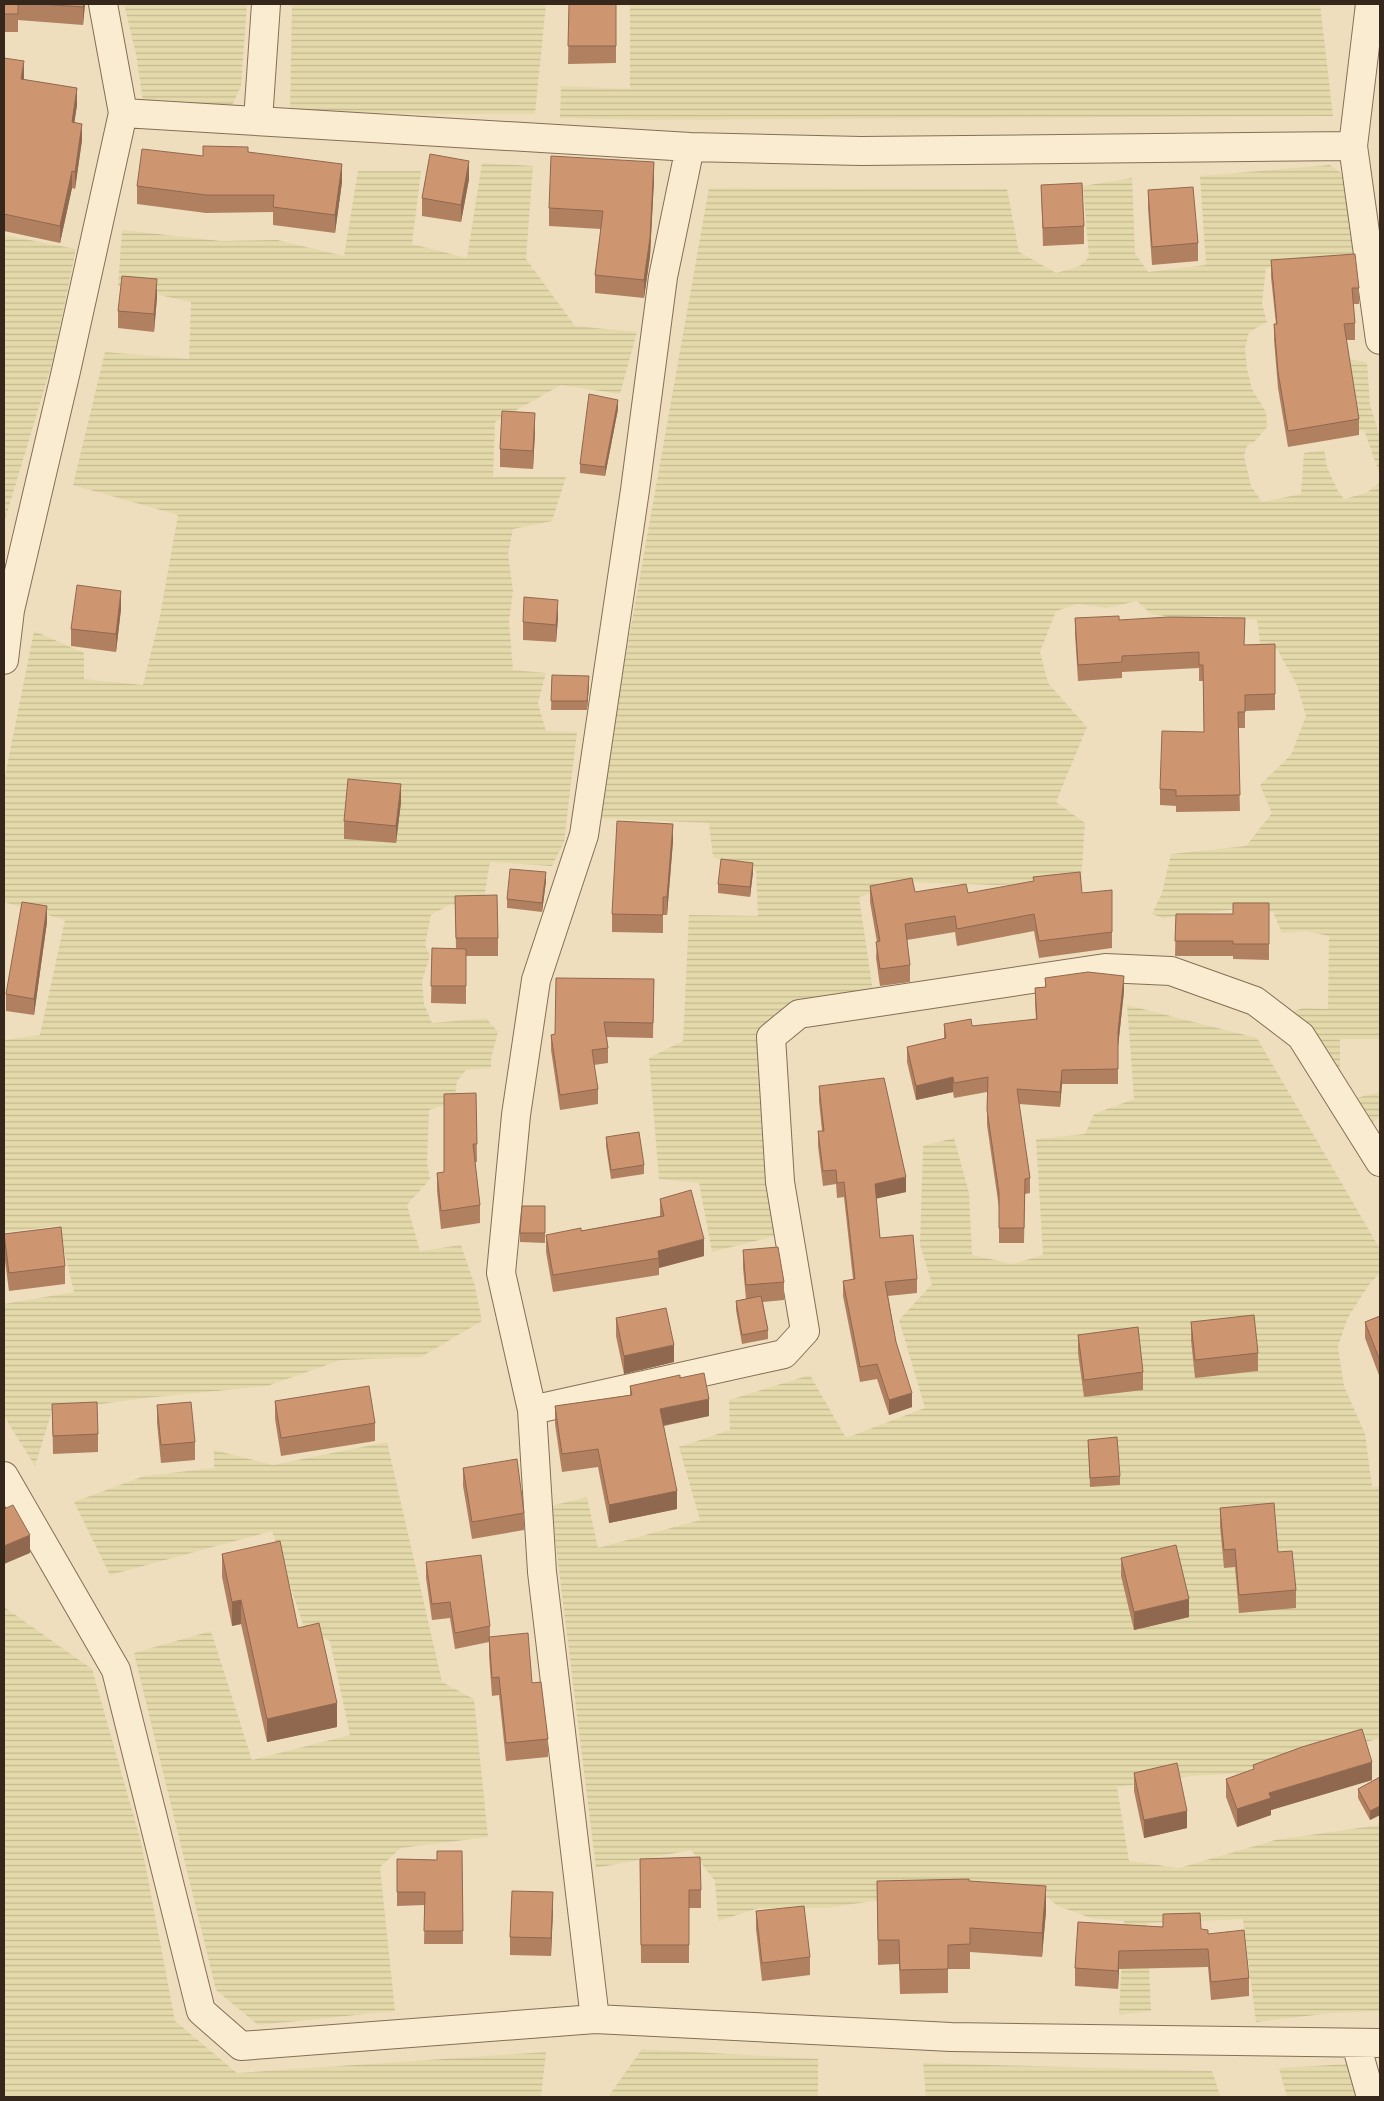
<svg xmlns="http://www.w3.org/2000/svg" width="1384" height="2101" font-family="'Libre Baskerville',serif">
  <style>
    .farmland { fill: url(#farmland-rules) }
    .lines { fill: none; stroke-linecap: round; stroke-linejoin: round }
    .street-casing { stroke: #866e56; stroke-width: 30 }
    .street { stroke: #f9ecd0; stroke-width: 28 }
    .wall { fill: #b18061 }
    .shaded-wall { fill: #90684f }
    .building { fill: #ce9571; stroke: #90684f }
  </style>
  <defs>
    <pattern id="farmland-rules" width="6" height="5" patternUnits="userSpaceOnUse" patternTransform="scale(1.25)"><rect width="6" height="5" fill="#e4d9aa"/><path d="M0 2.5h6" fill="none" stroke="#c4ba92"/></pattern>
  </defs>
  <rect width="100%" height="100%" fill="#eedebd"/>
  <path class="farmland" d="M 124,4 L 247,4 L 241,86 L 230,110 L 144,108 L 136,54 Z
    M 292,4 L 546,4 L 535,114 L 290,113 Z
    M 630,4 L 1320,4 L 1333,116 L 642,120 L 560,118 L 561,86 L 630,89 Z
    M 482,163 L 533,166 L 526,259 L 575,326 L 637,332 L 620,394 L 561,385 L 495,422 L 493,477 L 566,477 L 552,521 L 513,529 L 508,554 L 513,591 L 509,621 L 513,670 L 546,673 L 538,703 L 546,731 L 577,732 L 564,842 L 552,866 L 490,862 L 484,899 L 449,905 L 431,915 L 425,945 L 430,956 L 422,981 L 424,1004 L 432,1023 L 486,1018 L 498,1032 L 491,1058 L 491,1068 L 466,1070 L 457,1081 L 455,1095 L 444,1105 L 429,1110 L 427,1163 L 430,1179 L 407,1205 L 420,1251 L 461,1245 L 475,1286 L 482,1321 L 421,1357 L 341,1360 L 267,1386 L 145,1398 L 52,1411 L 35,1466 L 4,1416 L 4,1304 L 74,1292 L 58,1226 L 4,1232 L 4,1040 L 40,1035 L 65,920 L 4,902 L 4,781 L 34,631 L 84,653 L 84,679 L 143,685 L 160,616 L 178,515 L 73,485 L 105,352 L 189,359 L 191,302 L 118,286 L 122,230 L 221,241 L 277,240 L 344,256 L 358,171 L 421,171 L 412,244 L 467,258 Z
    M 1330,165 L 1351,180 L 1355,256 L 1266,268 L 1262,304 L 1267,322 L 1249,332 L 1245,348 L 1247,369 L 1252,389 L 1266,412 L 1267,427 L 1255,441 L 1247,446 L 1244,456 L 1251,486 L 1262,502 L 1301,494 L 1304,453 L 1324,450 L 1327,467 L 1338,491 L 1344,499 L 1366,493 L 1380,483 L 1380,1039 L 1340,1039 L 1340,1082 L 1283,1015 L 1303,1008 L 1328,1009 L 1329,936 L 1305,931 L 1282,933 L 1273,912 L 1238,909 L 1163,918 L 1152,914 L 1162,893 L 1171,854 L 1246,846 L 1272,813 L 1260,785 L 1291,755 L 1306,716 L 1297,685 L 1277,649 L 1261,650 L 1257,620 L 1220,616 L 1178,618 L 1151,614 L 1137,601 L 1106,608 L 1078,604 L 1056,611 L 1040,652 L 1048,683 L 1087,727 L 1056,802 L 1085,823 L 1081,882 L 996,885 L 909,882 L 859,897 L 875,1005 L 780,1010 L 765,1050 L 775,1236 L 712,1252 L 699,1183 L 659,1179 L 649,1058 L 683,1041 L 689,915 L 758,916 L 756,871 L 713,857 L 709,823 L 597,818 L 709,188 L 1007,189 L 1019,252 L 1056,273 L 1080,266 L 1089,257 L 1083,186 L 1132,178 L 1135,253 L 1148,272 L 1206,265 L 1200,176 Z
    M 4,235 L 76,249 L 53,360 L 4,523 Z
    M 1318,355 L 1367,362 L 1370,405 L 1380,437 L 1380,475 L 1364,430 L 1341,435 Z
    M 1127,1005 L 1257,1038 L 1380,1249 L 1380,1273 L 1368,1286 L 1347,1319 L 1338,1347 L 1344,1386 L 1365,1434 L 1372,1487 L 1380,1486 L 1380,1738 L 1266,1772 L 1192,1776 L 1117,1787 L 1129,1861 L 1179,1868 L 1275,1840 L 1380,1825 L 1380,2011 L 1332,2013 L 1256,2022 L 1243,1919 L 1147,1923 L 1151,2011 L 1119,2015 L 1124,1921 L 1091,1918 L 1058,1906 L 1048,1898 L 998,1894 L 969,1898 L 873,1901 L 826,1908 L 759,1908 L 718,1921 L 715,1881 L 691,1850 L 596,1868 L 551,1506 L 587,1497 L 598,1548 L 700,1520 L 679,1447 L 730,1430 L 729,1400 L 810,1375 L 846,1438 L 925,1408 L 899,1320 L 932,1284 L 920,1245 L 923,1146 L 954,1138 L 969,1193 L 972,1255 L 1013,1264 L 1043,1255 L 1036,1139 L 1085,1134 L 1094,1114 L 1134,1099 Z
    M 1380,1092 L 1380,1116 L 1372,1123 L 1348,1100 Z
    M 387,1442 L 442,1682 L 474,1699 L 488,1837 L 401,1848 L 380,1867 L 395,2011 L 258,2025 L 216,1990 L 134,1653 L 211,1631 L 252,1760 L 350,1735 L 330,1641 L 305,1630 L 272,1531 L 110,1575 L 74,1502 L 144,1476 L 214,1468 L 214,1450 L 273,1465 Z
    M 4,1607 L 92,1669 L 141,1842 L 175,2021 L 237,2073 L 546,2052 L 541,2097 L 4,2097 Z
    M 642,2049 L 818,2059 L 818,2097 L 608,2097 Z
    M 923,2063 L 1212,2071 L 1221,2097 L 926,2097 Z
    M 1349,2064 L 1359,2097 L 1287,2097 L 1279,2068 Z"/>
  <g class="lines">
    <g class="street-casing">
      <path id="street" d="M 103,4 L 123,113
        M 1370,4 L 1353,146 L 1380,340
        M 258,120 L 266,4
        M 4,660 L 10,610 L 66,371 L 123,113 L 690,147 L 861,151 L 1353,146
        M 532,1410 L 784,1354 L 805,1331 L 780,1182 L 771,1037 L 799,1014 L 1105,968 L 1171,971 L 1255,1001 L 1301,1036 L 1380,1162
        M 4,1476 L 116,1670 L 201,2011 L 241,2046 L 595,2019 L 951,2037 L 1380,2043
        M 595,2019 L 542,1572 L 532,1410 L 501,1273 L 516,1115 L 536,980 L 584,835 L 635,490 L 663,277 L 690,147
        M 1356,2044 L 1371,2097"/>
    </g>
    <use href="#street" class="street"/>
  </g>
  <path class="wall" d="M 4,4 L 85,4 L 83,25 L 18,20 L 18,32 L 4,32 Z
    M 569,4 L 616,4 L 616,63 L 568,64 Z
    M 4,58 L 24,78 L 24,80 L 77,105 L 74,122 L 82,140 L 75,189 L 72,188 L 60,243 L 4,231 Z
    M 248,152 L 342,182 L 335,233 L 273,225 L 273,212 L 206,213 L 137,204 L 137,186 L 203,156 Z
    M 469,179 L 461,222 L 422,216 L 422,198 Z
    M 654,180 L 650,256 L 644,298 L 595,293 L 595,275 L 601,229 L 549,226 L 549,208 Z
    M 1041,185 L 1084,226 L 1084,244 L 1043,246 Z
    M 1148,190 L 1198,243 L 1198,261 L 1152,265 L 1148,208 Z
    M 1271,260 L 1359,288 L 1359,304 L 1353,304 L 1355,323 L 1355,340 L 1346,340 L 1359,419 L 1359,435 L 1288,447 L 1278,388 L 1274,340 L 1274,324 L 1276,324 L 1271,277 Z
    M 157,297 L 154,332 L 118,328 L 118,311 Z
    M 618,409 L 605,476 L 580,473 L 580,464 Z
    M 535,431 L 533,469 L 500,467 L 500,449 Z
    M 121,609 L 116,652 L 71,646 L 71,629 Z
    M 558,618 L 556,642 L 523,640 L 523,622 Z
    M 1075,618 L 1119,620 L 1244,645 L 1275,644 L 1275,710 L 1245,711 L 1245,728 L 1238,728 L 1240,811 L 1176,812 L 1176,806 L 1160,805 L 1160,789 L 1204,732 L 1203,681 L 1199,681 L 1199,668 L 1122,672 L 1122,678 L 1078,681 L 1075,634 Z
    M 552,675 L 589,685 L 587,710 L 551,710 Z
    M 401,802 L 396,843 L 344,839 L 344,821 Z
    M 673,841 L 667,915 L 663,915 L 663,933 L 612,932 L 612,914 Z
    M 753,872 L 750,897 L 718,893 L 718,884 Z
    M 546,881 L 542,912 L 507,908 L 507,899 Z
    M 870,886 L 915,892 L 968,893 L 1082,893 L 1112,890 L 1112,948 L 1039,958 L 1034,931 L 957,946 L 955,932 L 907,940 L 910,965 L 910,982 L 880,986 L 876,958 L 877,942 L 870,902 Z
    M 455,896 L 498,938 L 498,956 L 466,956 L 466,1004 L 431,1003 L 432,948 L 456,949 Z
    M 1269,903 L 1269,960 L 1233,959 L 1233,956 L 1175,956 L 1176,914 L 1233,914 Z
    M 47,922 L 34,1015 L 6,1011 L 6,994 Z
    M 1045,978 L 1124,991 L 1118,1047 L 1118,1084 L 1062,1084 L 1060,1107 L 1019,1104 L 1030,1178 L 1030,1193 L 1025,1194 L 1024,1243 L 999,1243 L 999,1208 L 987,1125 L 987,1092 L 954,1098 L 953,1092 L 916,1100 L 907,1062 L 907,1047 L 944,1039 L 944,1024 L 972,1026 L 1036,1020 L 1035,1003 L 1035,988 L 1045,987 Z
    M 654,979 L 653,1038 L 607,1037 L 608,1048 L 608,1063 L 594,1065 L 598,1089 L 598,1104 L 560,1110 L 551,1050 L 551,1035 L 555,1034 Z
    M 819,1086 L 906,1192 L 876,1198 L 880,1238 L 917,1279 L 917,1293 L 888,1296 L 896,1342 L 912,1407 L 889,1415 L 877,1379 L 860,1382 L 843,1296 L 843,1281 L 853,1279 L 844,1197 L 837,1198 L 836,1184 L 823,1186 L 818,1146 L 818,1131 L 822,1131 L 819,1101 Z
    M 476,1093 L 477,1162 L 475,1162 L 480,1205 L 480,1223 L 441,1229 L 437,1191 L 437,1173 L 444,1172 Z
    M 606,1137 L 644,1165 L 644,1174 L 611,1179 L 606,1146 Z
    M 660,1199 L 704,1256 L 659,1268 L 659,1275 L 553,1292 L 546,1252 L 546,1235 L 581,1231 L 660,1216 Z
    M 545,1206 L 545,1243 L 520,1242 L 520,1233 Z
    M 4,1234 L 65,1266 L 65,1284 L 9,1291 L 4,1254 Z
    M 743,1250 L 784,1282 L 784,1300 L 763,1302 L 768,1330 L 768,1339 L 742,1344 L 736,1310 L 736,1301 L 746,1299 L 743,1268 Z
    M 1380,1316 L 1380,1378 L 1365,1338 L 1365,1322 Z
    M 616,1318 L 674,1362 L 624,1374 L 616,1336 Z
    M 1191,1322 L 1258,1353 L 1258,1371 L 1195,1378 L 1191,1340 Z
    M 1078,1335 L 1143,1372 L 1143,1390 L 1084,1397 L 1078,1353 Z
    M 680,1378 L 709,1416 L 664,1426 L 677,1509 L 609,1523 L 598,1467 L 562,1472 L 555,1424 L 555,1406 L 630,1395 L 630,1386 Z
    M 275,1401 L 375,1423 L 375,1441 L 281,1456 L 275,1419 Z
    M 52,1404 L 98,1434 L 98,1452 L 53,1454 Z
    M 157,1405 L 195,1442 L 195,1460 L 161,1463 L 157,1423 Z
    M 1088,1440 L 1120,1476 L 1120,1485 L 1090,1487 Z
    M 463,1468 L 524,1513 L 524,1530 L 472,1539 L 463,1486 Z
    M 1220,1508 L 1278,1552 L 1296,1590 L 1296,1608 L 1239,1613 L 1235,1567 L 1224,1568 L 1220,1526 Z
    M 222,1554 L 298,1628 L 337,1727 L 267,1742 L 241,1624 L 232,1626 L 222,1577 Z
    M 1121,1558 L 1189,1617 L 1134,1630 L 1121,1576 Z
    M 426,1562 L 490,1626 L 490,1637 L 532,1683 L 548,1739 L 548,1757 L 506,1761 L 499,1695 L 492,1696 L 489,1655 L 489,1642 L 455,1649 L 450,1618 L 432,1620 L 426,1578 Z
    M 1134,1773 L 1187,1828 L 1144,1838 L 1134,1791 Z
    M 1380,1777 L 1380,1815 L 1370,1820 L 1358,1798 L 1358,1789 Z
    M 1226,1779 L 1372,1780 L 1271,1810 L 1271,1815 L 1237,1827 L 1226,1797 Z
    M 462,1851 L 463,1944 L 424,1944 L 425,1905 L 397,1906 L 397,1859 L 437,1860 Z
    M 640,1859 L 701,1890 L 701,1908 L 689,1908 L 689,1963 L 641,1963 Z
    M 877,1881 L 969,1881 L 1046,1911 L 1042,1957 L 970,1952 L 970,1969 L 948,1969 L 948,1993 L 900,1994 L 899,1964 L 878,1965 Z
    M 553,1910 L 551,1956 L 510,1955 L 510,1937 Z
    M 756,1911 L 810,1957 L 810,1975 L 762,1981 L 756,1929 Z
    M 1078,1922 L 1201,1929 L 1208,1934 L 1249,1978 L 1249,1996 L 1211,2000 L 1208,1967 L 1119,1969 L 1118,1989 L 1075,1986 L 1075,1968 Z"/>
  <path class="shaded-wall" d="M 84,4 L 85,4 L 83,25 L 83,7 Z
    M 24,61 L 24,78 L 21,96 L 21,79 Z
    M 77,88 L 77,105 L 72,139 L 72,122 Z
    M 82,124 L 82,140 L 75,189 L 75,172 Z
    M 469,161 L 469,179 L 461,222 L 461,205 Z
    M 654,162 L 654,180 L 650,256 L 644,298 L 644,280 Z
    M 342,164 L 342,182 L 335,233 L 335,215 Z
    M 72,171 L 72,188 L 60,243 L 60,226 Z
    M 157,279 L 157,297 L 154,332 L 154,314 Z
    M 618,400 L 618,409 L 605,476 L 605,467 Z
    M 535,413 L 535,431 L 533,469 L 533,451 Z
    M 121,591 L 121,609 L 116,652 L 116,634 Z
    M 558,600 L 558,618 L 556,642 L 556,625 Z
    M 589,676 L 589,685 L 587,710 L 587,701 Z
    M 401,784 L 401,802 L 396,843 L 396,826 Z
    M 673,824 L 673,841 L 667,915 L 667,897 Z
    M 753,863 L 753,872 L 750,897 L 750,887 Z
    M 546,872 L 546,881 L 542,912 L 542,903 Z
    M 47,906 L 47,922 L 34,1015 L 34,999 Z
    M 1124,976 L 1124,991 L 1118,1047 L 1118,1032 Z
    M 1062,1070 L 1062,1084 L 1060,1107 L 1060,1092 Z
    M 953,1077 L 953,1092 L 916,1100 L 916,1086 Z
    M 906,1177 L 906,1192 L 875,1199 L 875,1184 Z
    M 704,1239 L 704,1256 L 659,1268 L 658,1251 Z
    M 674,1345 L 674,1362 L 624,1374 L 624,1356 Z
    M 912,1393 L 912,1407 L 889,1415 L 889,1400 Z
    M 709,1399 L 709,1416 L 660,1426 L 660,1409 Z
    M 677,1491 L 677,1509 L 609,1523 L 609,1505 Z
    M 30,1535 L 30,1553 L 4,1564 L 4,1546 Z
    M 1189,1599 L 1189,1617 L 1134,1630 L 1134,1612 Z
    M 241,1600 L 241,1624 L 232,1626 L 232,1602 Z
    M 337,1703 L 337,1727 L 267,1742 L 267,1719 Z
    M 1372,1762 L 1372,1780 L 1271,1810 L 1271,1815 L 1237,1827 L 1237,1809 L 1269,1793 Z
    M 1380,1806 L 1380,1815 L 1370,1820 L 1370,1811 Z
    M 1187,1811 L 1187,1828 L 1144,1838 L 1144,1820 Z
    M 1046,1886 L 1046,1911 L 1042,1957 L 1042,1933 Z
    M 553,1892 L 553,1910 L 551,1956 L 551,1938 Z
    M 1119,1951 L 1119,1969 L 1118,1989 L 1118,1971 Z"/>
  <path class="building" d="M 4,4 L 18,4 L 18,14 L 4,14 Z
    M 40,4 L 84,4 L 83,7 Z
    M 569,4 L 616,4 L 616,46 L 568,46 Z
    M 4,58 L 24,61 L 21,79 L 77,88 L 72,122 L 82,124 L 75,172 L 72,171 L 60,226 L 4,214 Z
    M 203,146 L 248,147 L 248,152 L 342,164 L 335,215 L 273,207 L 274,195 L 206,195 L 137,186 L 142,149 L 203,156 Z
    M 430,154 L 469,161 L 461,205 L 422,198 Z
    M 551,156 L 654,162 L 650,238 L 644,280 L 595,275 L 603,211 L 549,208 Z
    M 1082,183 L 1084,226 L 1043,228 L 1041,185 Z
    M 1193,187 L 1198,243 L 1152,247 L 1148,190 Z
    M 1355,254 L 1359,288 L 1352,288 L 1355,323 L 1344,324 L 1359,419 L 1288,431 L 1278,372 L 1274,324 L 1277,324 L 1271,260 Z
    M 122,276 L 157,279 L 154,314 L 118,311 Z
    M 589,394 L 618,400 L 605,467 L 580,464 Z
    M 502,411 L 535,413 L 533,451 L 500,449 Z
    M 77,585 L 121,591 L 116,634 L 71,629 Z
    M 524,597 L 558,600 L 556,625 L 523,622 Z
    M 1119,616 L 1119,620 L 1169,617 L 1245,618 L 1244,645 L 1275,644 L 1275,694 L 1245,695 L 1245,712 L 1238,712 L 1240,795 L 1176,796 L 1176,790 L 1160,789 L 1162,731 L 1204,732 L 1203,665 L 1199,665 L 1199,652 L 1122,656 L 1122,662 L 1078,665 L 1075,618 Z
    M 552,675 L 589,676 L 587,701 L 551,701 Z
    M 348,779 L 401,784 L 396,826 L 344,821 Z
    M 617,821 L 673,824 L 667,897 L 663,897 L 663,915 L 612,914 Z
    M 721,859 L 753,863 L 750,887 L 718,884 Z
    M 510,869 L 546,872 L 542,903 L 507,899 Z
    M 1080,872 L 1082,893 L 1112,890 L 1112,932 L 1039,941 L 1034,914 L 957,929 L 955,916 L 905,924 L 910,965 L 880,969 L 876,942 L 880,941 L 870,886 L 912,878 L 915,892 L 966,884 L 968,893 L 1034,881 L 1033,877 Z
    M 497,895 L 498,938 L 456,938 L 455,896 Z
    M 22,902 L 47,906 L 34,999 L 6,994 Z
    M 1233,903 L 1269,903 L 1269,944 L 1233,944 L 1233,941 L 1175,941 L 1176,914 L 1233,914 Z
    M 432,948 L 466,949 L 466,986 L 431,986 Z
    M 1088,972 L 1124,976 L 1118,1032 L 1118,1069 L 1062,1070 L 1060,1092 L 1017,1089 L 1030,1178 L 1025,1179 L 1024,1228 L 999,1228 L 999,1193 L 987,1110 L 988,1077 L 954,1083 L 953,1077 L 916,1086 L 907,1047 L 946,1038 L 944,1024 L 971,1019 L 972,1026 L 1037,1019 L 1035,988 L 1046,987 L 1045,978 Z
    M 556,978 L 654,979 L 653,1023 L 604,1022 L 608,1048 L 592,1050 L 598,1089 L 560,1095 L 551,1035 L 555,1034 Z
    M 884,1078 L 906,1177 L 875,1184 L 880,1238 L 913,1235 L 917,1279 L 885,1282 L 896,1342 L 912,1393 L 889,1400 L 877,1364 L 860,1367 L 843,1281 L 855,1279 L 844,1182 L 837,1183 L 836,1170 L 823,1171 L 818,1131 L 824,1131 L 819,1086 Z
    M 476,1093 L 477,1144 L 473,1144 L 480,1205 L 441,1211 L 437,1173 L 444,1172 L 444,1094 Z
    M 639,1132 L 644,1165 L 611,1170 L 606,1137 Z
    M 691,1190 L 704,1239 L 658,1251 L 659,1258 L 553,1275 L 546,1235 L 581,1228 L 581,1231 L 664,1216 L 660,1199 Z
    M 522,1206 L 545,1206 L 545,1233 L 520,1233 Z
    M 61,1227 L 65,1266 L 9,1273 L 4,1234 Z
    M 778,1247 L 784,1282 L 746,1285 L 743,1250 Z
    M 761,1296 L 768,1330 L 742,1335 L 736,1301 Z
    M 666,1308 L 674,1345 L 624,1356 L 616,1318 Z
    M 1254,1315 L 1258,1353 L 1195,1360 L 1191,1322 Z
    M 1380,1316 L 1380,1361 L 1365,1322 Z
    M 1138,1327 L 1143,1372 L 1084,1380 L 1078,1335 Z
    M 704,1373 L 709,1399 L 660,1409 L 677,1491 L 609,1505 L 598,1449 L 562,1454 L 555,1406 L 632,1395 L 630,1386 L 680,1375 L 680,1378 Z
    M 369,1386 L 375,1423 L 281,1438 L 275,1401 Z
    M 97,1402 L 98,1434 L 53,1436 L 52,1404 Z
    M 191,1402 L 195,1442 L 161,1445 L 157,1405 Z
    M 1117,1437 L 1120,1476 L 1090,1478 L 1088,1440 Z
    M 517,1459 L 524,1513 L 472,1522 L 463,1468 Z
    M 1274,1503 L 1278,1552 L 1292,1551 L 1296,1590 L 1239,1595 L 1235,1549 L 1224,1550 L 1220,1508 Z
    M 13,1505 L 30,1535 L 4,1546 L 4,1509 Z
    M 280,1541 L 298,1628 L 319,1623 L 337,1703 L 267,1719 L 241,1600 L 232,1602 L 222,1554 Z
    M 1176,1545 L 1189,1599 L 1134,1612 L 1121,1558 Z
    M 481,1555 L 490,1626 L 455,1633 L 450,1602 L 432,1604 L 426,1562 Z
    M 528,1633 L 532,1683 L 541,1682 L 548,1739 L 506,1743 L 499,1677 L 492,1678 L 489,1637 Z
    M 1362,1729 L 1372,1762 L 1269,1793 L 1271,1798 L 1237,1809 L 1226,1779 L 1254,1769 L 1253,1765 L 1302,1747 Z
    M 1177,1763 L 1187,1811 L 1144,1820 L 1134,1773 Z
    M 1380,1777 L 1380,1806 L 1370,1811 L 1358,1789 Z
    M 437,1851 L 462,1851 L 463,1931 L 424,1931 L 425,1892 L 397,1892 L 397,1859 L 437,1860 Z
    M 700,1857 L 701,1890 L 689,1890 L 689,1945 L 641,1945 L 640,1859 Z
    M 969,1879 L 969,1881 L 1046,1886 L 1042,1933 L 970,1928 L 970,1944 L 948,1945 L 948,1969 L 900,1970 L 899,1940 L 878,1940 L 877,1881 Z
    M 512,1891 L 553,1892 L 551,1938 L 510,1937 Z
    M 804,1906 L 810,1957 L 762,1963 L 756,1911 Z
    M 1200,1913 L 1201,1929 L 1208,1930 L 1208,1934 L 1244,1930 L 1249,1978 L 1211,1982 L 1208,1949 L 1119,1951 L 1118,1971 L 1075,1968 L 1078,1922 L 1163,1927 L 1163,1914 Z"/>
  <rect width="1384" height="2101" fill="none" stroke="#35271b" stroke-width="10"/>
</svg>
